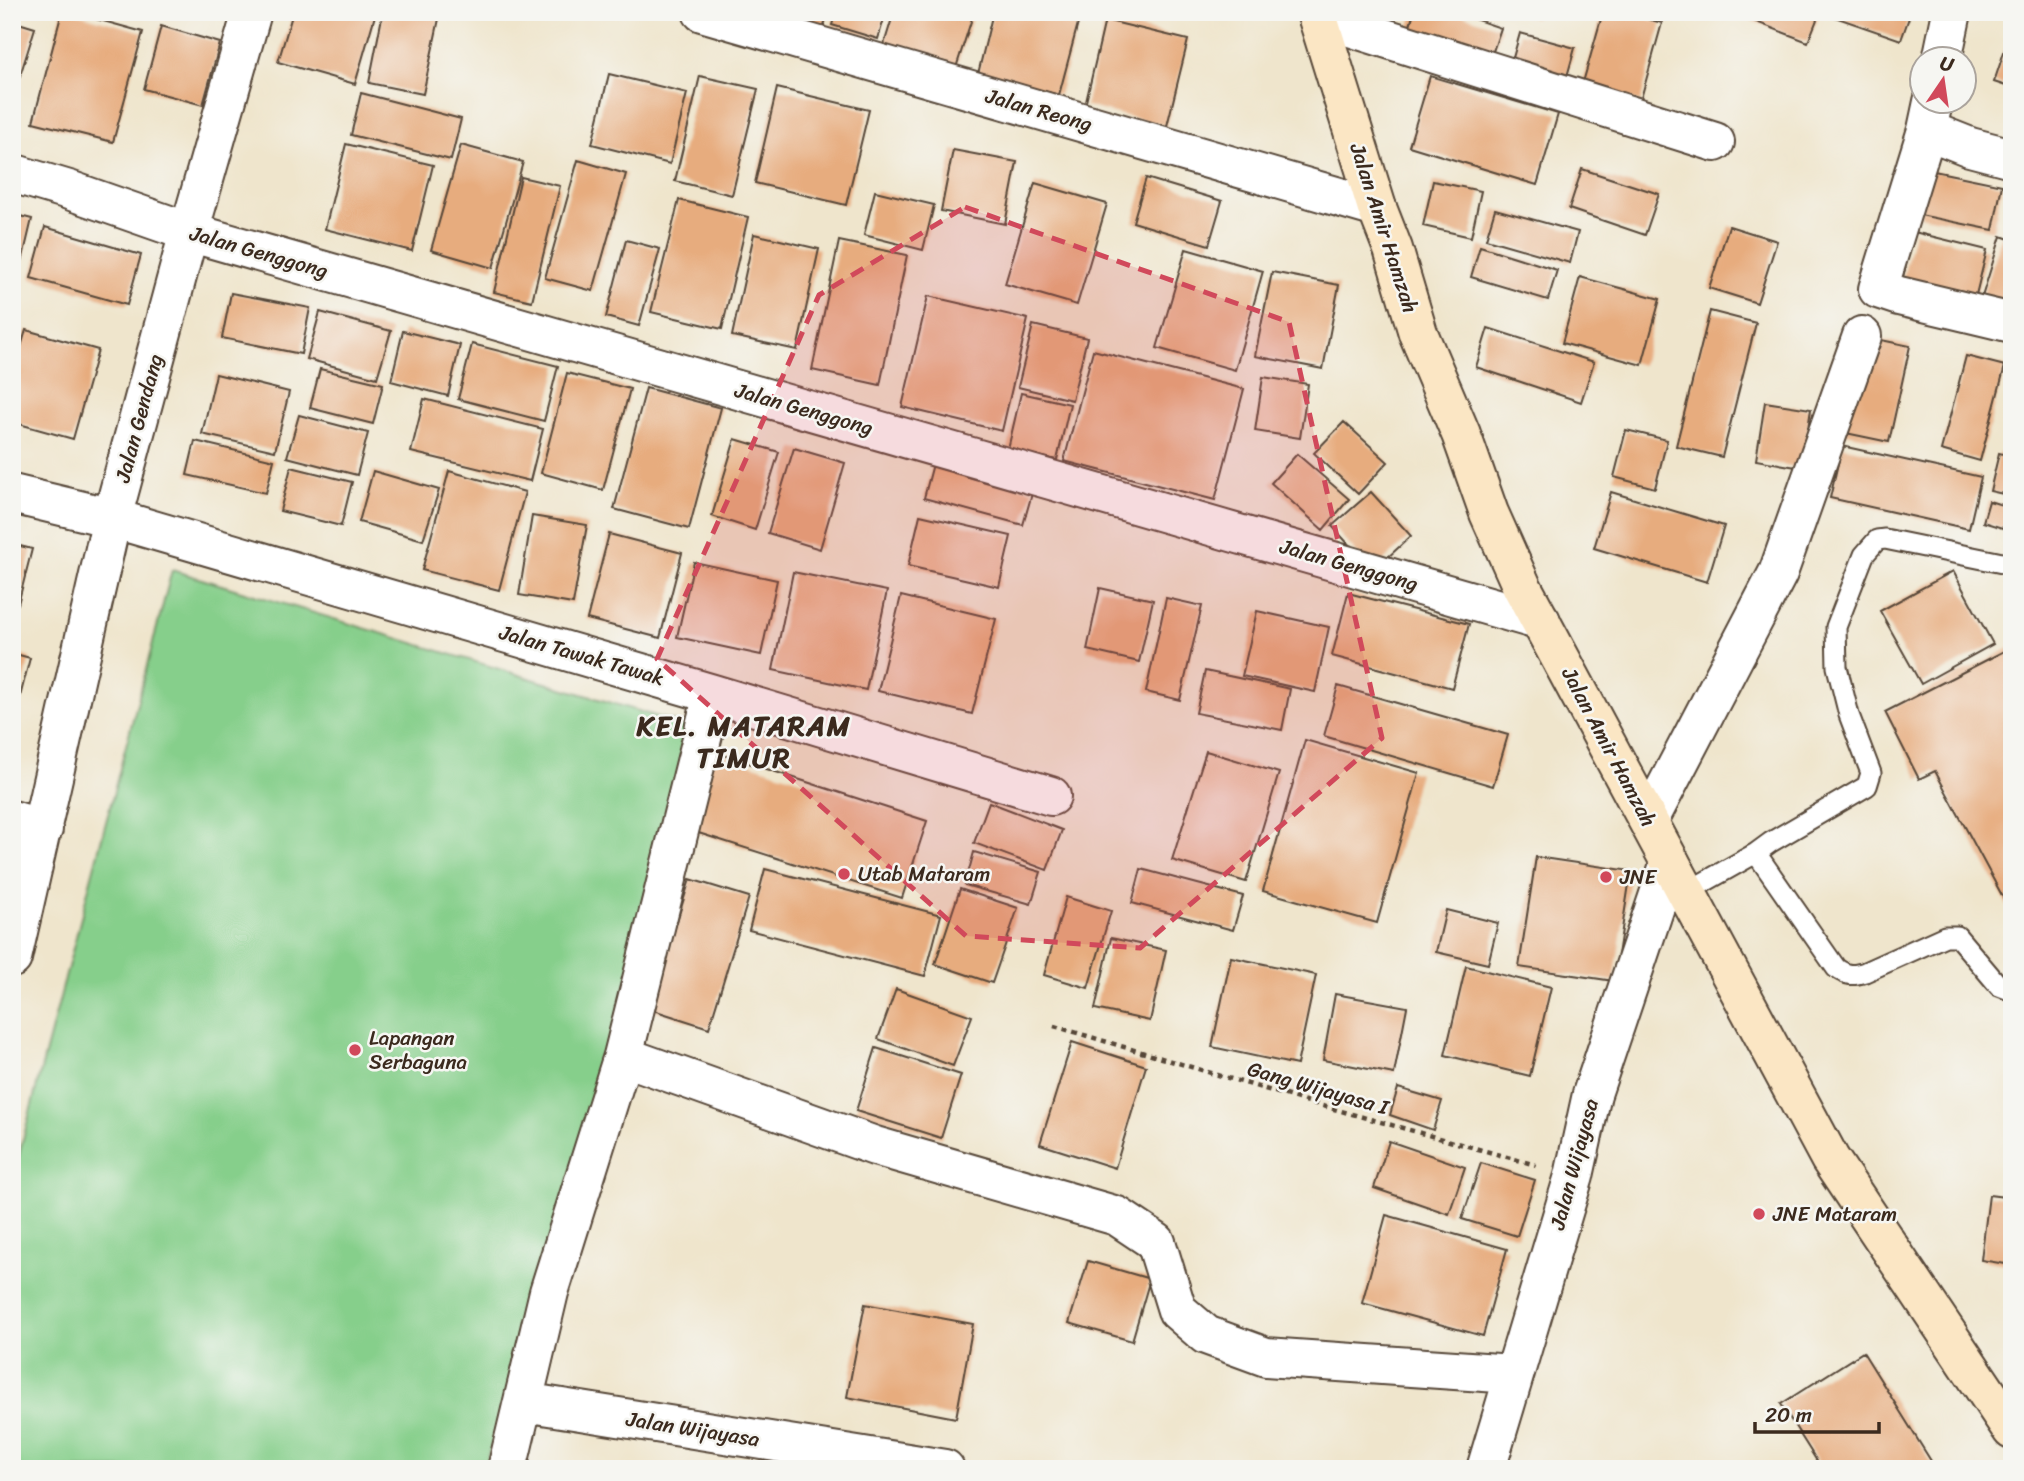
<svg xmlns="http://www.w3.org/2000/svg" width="2024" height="1481" font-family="Sriracha,sans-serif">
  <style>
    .green { fill: #86cf8b; stroke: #607c54; stroke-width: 2 }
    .building { fill: #e7ac7e }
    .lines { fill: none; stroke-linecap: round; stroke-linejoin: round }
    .lane-casing { stroke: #564638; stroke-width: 23 }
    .street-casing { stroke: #564638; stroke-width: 42 }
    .secondary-casing { stroke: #564638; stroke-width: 42 }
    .path { stroke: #564638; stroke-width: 4.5; stroke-dasharray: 5 5; stroke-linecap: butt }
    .lane { stroke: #fff; stroke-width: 19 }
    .street { stroke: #fff; stroke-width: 38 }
    .secondary { stroke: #fbe6c4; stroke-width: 38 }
    .marked { fill: #d1495b; fill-opacity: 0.2; stroke: #d1495b; stroke-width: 5; stroke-dasharray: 14 9; stroke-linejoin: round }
    .poi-dot { fill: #d1495b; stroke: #f6f6f2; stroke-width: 2.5 }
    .labels { text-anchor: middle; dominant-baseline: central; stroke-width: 5; stroke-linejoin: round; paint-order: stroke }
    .street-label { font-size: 21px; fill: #3b2a1e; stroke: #f6f6f2 }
    .poi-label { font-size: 21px; fill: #3b2a1e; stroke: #f6f6f2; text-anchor: start }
    .district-label { font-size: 28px; font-weight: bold; letter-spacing: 2px; fill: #3b2a1e; stroke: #f6f6f2 }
  </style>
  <rect width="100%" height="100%" fill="#f6f6f2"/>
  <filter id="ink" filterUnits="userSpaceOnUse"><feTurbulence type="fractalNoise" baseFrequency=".0143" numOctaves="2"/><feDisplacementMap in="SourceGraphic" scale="14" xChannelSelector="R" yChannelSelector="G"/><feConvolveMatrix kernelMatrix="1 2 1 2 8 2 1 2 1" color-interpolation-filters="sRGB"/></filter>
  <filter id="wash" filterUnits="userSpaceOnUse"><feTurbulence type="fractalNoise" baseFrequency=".00686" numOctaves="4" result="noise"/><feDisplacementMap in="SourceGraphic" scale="28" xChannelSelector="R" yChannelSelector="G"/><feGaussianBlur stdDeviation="1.57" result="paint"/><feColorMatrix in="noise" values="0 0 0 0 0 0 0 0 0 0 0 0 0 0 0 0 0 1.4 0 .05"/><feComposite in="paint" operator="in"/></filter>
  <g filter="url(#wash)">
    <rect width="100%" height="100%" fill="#efe5cc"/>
    <path class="green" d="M 172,570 L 701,730 L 484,1469 L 12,1469 L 12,1181 Z"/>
    <g id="blocks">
      <path class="building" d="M 62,12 L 71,12 L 143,32 L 113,142 L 33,122 Z
        M 293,12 L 376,12 L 355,84 L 278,62 Z
        M 383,12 L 440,14 L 423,94 L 369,83 Z
        M 772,12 L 828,12 L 821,37 L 769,23 Z
        M 836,12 L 886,12 L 878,39 L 832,25 Z
        M 894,12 L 974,12 L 954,74 L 882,51 Z
        M 993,12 L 1081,12 L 1059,95 L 978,74 Z
        M 1414,12 L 1454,12 L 1501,28 L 1491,57 L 1409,29 Z
        M 1517,12 L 1537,12 L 1535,18 Z
        M 1603,12 L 1622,12 L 1662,23 L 1640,102 L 1582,86 Z
        M 1754,12 L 1820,12 L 1808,42 L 1751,20 Z
        M 1830,12 L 1911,12 L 1901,40 L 1829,15 Z
        M 1105,20 L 1188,40 L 1167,126 L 1085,106 Z
        M 12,21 L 35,28 L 13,98 L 12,97 Z
        M 161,26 L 220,43 L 203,105 L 144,89 Z
        M 2012,28 L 2012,88 L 1994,82 Z
        M 1520,33 L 1575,48 L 1566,80 L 1511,65 Z
        M 609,74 L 687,93 L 670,164 L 592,144 Z
        M 700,76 L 758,89 L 732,195 L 675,181 Z
        M 1430,76 L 1558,114 L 1537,185 L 1409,146 Z
        M 777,88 L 869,110 L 846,205 L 755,183 Z
        M 361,93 L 461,119 L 451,160 L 351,135 Z
        M 346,144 L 433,165 L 412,251 L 325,229 Z
        M 461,145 L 523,162 L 493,268 L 431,250 Z
        M 953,150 L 1017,162 L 1005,224 L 941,211 Z
        M 578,160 L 626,174 L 593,291 L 545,278 Z
        M 1582,169 L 1659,194 L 1645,235 L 1569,209 Z
        M 1929,170 L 2002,185 L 1993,230 L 1920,215 Z
        M 521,177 L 560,186 L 532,301 L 494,292 Z
        M 1146,178 L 1222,201 L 1209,245 L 1133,222 Z
        M 1433,181 L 1481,191 L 1471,237 L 1423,226 Z
        M 1035,183 L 1107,204 L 1077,305 L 1005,284 Z
        M 875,191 L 934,205 L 923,250 L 864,235 Z
        M 679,200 L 748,217 L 722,329 L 651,312 Z
        M 1495,209 L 1578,232 L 1570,263 L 1486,239 Z
        M 12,214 L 32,219 L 20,270 L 12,268 Z
        M 1729,226 L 1777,241 L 1757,303 L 1709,288 Z
        M 45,227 L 141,255 L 127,305 L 31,278 Z
        M 1914,232 L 1987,250 L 1974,303 L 1901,285 Z
        M 754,234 L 819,249 L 797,350 L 732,336 Z
        M 2001,236 L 2012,240 L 2012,310 L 1981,300 Z
        M 626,240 L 660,249 L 639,326 L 606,317 Z
        M 839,241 L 907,255 L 880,385 L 812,370 Z
        M 1480,246 L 1557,270 L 1548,300 L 1471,277 Z
        M 1186,249 L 1263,271 L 1235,370 L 1157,348 Z
        M 1272,272 L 1339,285 L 1323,369 L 1255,356 Z
        M 1580,277 L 1660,299 L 1642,365 L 1562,343 Z
        M 231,293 L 310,308 L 301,354 L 222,338 Z
        M 928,296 L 1028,319 L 1002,431 L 902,407 Z
        M 1710,311 L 1756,323 L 1722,457 L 1676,446 Z
        M 320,312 L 391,331 L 377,378 L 307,359 Z
        M 1033,325 L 1087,338 L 1072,400 L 1018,387 Z
        M 1488,328 L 1594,362 L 1581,402 L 1476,367 Z
        M 26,330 L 98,350 L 73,439 L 12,422 L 12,377 Z
        M 403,331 L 460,345 L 448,396 L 391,381 Z
        M 1862,336 L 1910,346 L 1889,442 L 1841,432 Z
        M 472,344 L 558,366 L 544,421 L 458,399 Z
        M 1093,350 L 1244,389 L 1215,500 L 1064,461 Z
        M 1966,356 L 2005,366 L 1980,461 L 1941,450 Z
        M 320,369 L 383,384 L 373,424 L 310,408 Z
        M 567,373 L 630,389 L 603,490 L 541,473 Z
        M 216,374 L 289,392 L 275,451 L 202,434 Z
        M 1263,377 L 1308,384 L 1300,438 L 1255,431 Z
        M 646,388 L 721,408 L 689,529 L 614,509 Z
        M 1021,393 L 1070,404 L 1057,460 L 1008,449 Z
        M 424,399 L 543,429 L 530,481 L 411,452 Z
        M 1765,402 L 1811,409 L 1802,468 L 1756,460 Z
        M 299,415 L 368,433 L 357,475 L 287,457 Z
        M 1344,422 L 1388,462 L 1358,494 L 1314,453 Z
        M 1626,430 L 1667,440 L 1655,488 L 1614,477 Z
        M 735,439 L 779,452 L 755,530 L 712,516 Z
        M 195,441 L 274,460 L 266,493 L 187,475 Z
        M 1842,446 L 1981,477 L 1969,529 L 1830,498 Z
        M 794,448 L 845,463 L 820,549 L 768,533 Z
        M 1999,453 L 2012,456 L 2012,496 L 1990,491 Z
        M 1297,454 L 1349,499 L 1323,530 L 1271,483 Z
        M 933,464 L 1033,490 L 1023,525 L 924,498 Z
        M 291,467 L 352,482 L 341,526 L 280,511 Z
        M 373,471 L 439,490 L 423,540 L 359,522 Z
        M 449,471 L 525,492 L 499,590 L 422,570 Z
        M 1371,492 L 1411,536 L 1373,571 L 1332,526 Z
        M 1611,492 L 1724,526 L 1707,582 L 1594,548 Z
        M 1989,501 L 2012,508 L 2012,531 L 1983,522 Z
        M 920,515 L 1011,536 L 999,587 L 908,566 Z
        M 532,516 L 587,525 L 573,604 L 519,595 Z
        M 609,534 L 682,553 L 660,638 L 587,619 Z
        M 12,544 L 32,549 L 18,604 L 12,602 Z
        M 694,562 L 777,580 L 761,655 L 677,637 Z
        M 1953,571 L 1993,644 L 1921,684 L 1880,611 Z
        M 793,572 L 887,591 L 866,690 L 773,670 Z
        M 1100,588 L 1153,600 L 1139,662 L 1087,650 Z
        M 1348,593 L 1469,624 L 1452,688 L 1332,656 Z
        M 901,596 L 996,619 L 972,714 L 878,691 Z
        M 1166,598 L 1202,606 L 1180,700 L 1146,692 Z
        M 1257,611 L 1329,627 L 1315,692 L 1242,676 Z
        M 2012,647 L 2012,914 L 1935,771 L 1919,779 L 1885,712 Z
        M 12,653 L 30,658 L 13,724 L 12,724 Z
        M 1205,671 L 1290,689 L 1282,730 L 1196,713 Z
        M 1338,686 L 1508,735 L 1493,786 L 1324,736 Z
        M 1305,740 L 1419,773 L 1377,923 L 1263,891 Z
        M 708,750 L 927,821 L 902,898 L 683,828 Z
        M 1206,751 L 1279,773 L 1246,882 L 1172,860 Z
        M 989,802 L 1062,830 L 1047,870 L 974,843 Z
        M 974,852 L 1041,872 L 1031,904 L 965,885 Z
        M 1536,857 L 1631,871 L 1614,981 L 1519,967 Z
        M 765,869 L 941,915 L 925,976 L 749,930 Z
        M 1141,869 L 1243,896 L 1233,930 L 1132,903 Z
        M 690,879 L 749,897 L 709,1028 L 650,1009 Z
        M 960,889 L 1018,908 L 992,983 L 935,964 Z
        M 1066,897 L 1111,911 L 1088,988 L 1044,975 Z
        M 1446,910 L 1498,923 L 1488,964 L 1436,952 Z
        M 1111,938 L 1166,950 L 1150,1021 L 1095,1009 Z
        M 1231,957 L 1316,975 L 1297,1065 L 1212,1047 Z
        M 1466,966 L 1551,987 L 1530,1076 L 1445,1055 Z
        M 896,989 L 972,1016 L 953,1066 L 878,1039 Z
        M 1335,994 L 1407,1007 L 1394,1074 L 1323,1060 Z
        M 1072,1042 L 1146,1066 L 1115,1168 L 1040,1144 Z
        M 876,1048 L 961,1075 L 941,1138 L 856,1111 Z
        M 1398,1088 L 1442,1101 L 1433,1130 L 1390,1115 Z
        M 1389,1141 L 1465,1167 L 1449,1214 L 1374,1188 Z
        M 1481,1163 L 1535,1180 L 1517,1236 L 1462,1219 Z
        M 1989,1195 L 2012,1198 L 2012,1265 L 1981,1260 Z
        M 1386,1215 L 1507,1249 L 1483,1336 L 1362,1303 Z
        M 1088,1261 L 1150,1279 L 1132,1341 L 1069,1323 Z
        M 865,1304 L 973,1324 L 956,1418 L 847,1397 Z
        M 1863,1352 L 1936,1469 L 1822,1469 L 1781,1404 Z"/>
    </g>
  </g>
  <g filter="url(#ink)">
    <use href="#blocks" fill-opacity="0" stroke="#564638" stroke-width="2"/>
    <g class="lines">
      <g class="lane-casing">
        <path id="lane" d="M 2012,565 L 1885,539 L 1877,540 L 1864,555 L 1836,627 L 1837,667 L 1849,715 L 1871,773 L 1867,786 L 1771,842 L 1756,853 L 1836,968 C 1847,976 1853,976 1865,972 L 1945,936 L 1957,936 L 1999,986 L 2012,991
          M 1685,893 L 1756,853"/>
      </g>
      <g class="street-casing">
        <path id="street" d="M 702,12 L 1377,208
          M 1318,17 L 1715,142
          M 1942,60 L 1952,12
          M 1933,102 L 1927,130 L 1970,147 L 2012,158
          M 1927,130 L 1878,289 L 1899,296 L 2012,323
          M 12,173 L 69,190 L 189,232 L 1541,621
          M 12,494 L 112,518 L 713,694 L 1051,796
          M 12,820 L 43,829
          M 1649,820 L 1778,573 L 1862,336
          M 12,958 L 112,518 L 189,232 L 252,12
          M 623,1056 L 875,1146 L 1117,1216 L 1156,1242 L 1177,1310 L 1206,1335 L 1266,1357 L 1513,1374
          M 524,1402 L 945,1469
          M 507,1469 L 549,1292 L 623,1056 L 713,694
          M 1486,1469 L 1574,1176 L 1592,1094 L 1670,862"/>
      </g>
      <g class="secondary-casing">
        <path id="secondary" d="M 1316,12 L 1377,208 L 1393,249 L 1418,333 L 1461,434 L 1489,513 L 1522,587 L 1830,1159 L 2012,1430"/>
      </g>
      <path class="path" d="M 1054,1026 L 1305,1101 L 1536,1165"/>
      <use href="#lane" class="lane"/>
      <use href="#street" class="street"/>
      <use href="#secondary" class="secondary"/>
    </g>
  </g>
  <path class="marked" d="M 965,207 L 1289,322 L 1382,738 L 1140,948 L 966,936 L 657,659 L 819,295 Z"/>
  <g class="poi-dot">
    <circle cx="844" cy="874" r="7"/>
    <circle cx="1606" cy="877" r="7"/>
    <circle cx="355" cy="1050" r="7"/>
    <circle cx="1759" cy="1214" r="7"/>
  </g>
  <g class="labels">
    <g class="street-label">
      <text transform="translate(1039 110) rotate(16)">Jalan Reong</text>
      <text transform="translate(1384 228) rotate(72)">Jalan Amir Hamzah</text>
      <text transform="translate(259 252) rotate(16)">Jalan Genggong</text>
      <text transform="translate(804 409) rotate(16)">Jalan Genggong</text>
      <text transform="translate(139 418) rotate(-75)">Jalan Gendang</text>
      <text transform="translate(1349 565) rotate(16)">Jalan Genggong</text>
      <text transform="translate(582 655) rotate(16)">Jalan Tawak Tawak</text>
      <text transform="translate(1609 747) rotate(62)">Jalan Amir Hamzah</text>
      <text transform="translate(1318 1088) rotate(16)">Gang Wijayasa I</text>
      <text transform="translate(1574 1164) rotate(-75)">Jalan Wijayasa</text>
      <text transform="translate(693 1429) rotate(9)">Jalan Wijayasa</text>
    </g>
    <g class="poi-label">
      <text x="858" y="874">Utab Mataram</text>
      <text x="1620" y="877">JNE</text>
      <text x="369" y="1038">Lapangan<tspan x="369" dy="24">Serbaguna</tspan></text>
      <text x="1773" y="1214">JNE Mataram</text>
    </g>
    <g class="district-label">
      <text x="744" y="725">KEL. MATARAM<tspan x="744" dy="32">TIMUR</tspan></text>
    </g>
  </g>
  <rect width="2024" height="1481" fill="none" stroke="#f6f6f2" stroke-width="42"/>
  <g transform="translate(1943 80) rotate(13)"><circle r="33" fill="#f6f6f2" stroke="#aba49d" stroke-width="2"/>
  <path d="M0-5L12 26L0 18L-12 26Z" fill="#d1495b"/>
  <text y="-10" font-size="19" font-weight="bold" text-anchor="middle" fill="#3b2a1e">U</text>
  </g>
  <path d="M1755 1422v10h124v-10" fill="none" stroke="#3b2a1e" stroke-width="3.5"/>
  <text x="1765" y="1422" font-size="21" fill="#3b2a1e" stroke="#f6f6f2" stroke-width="5" paint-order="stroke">20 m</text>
</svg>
